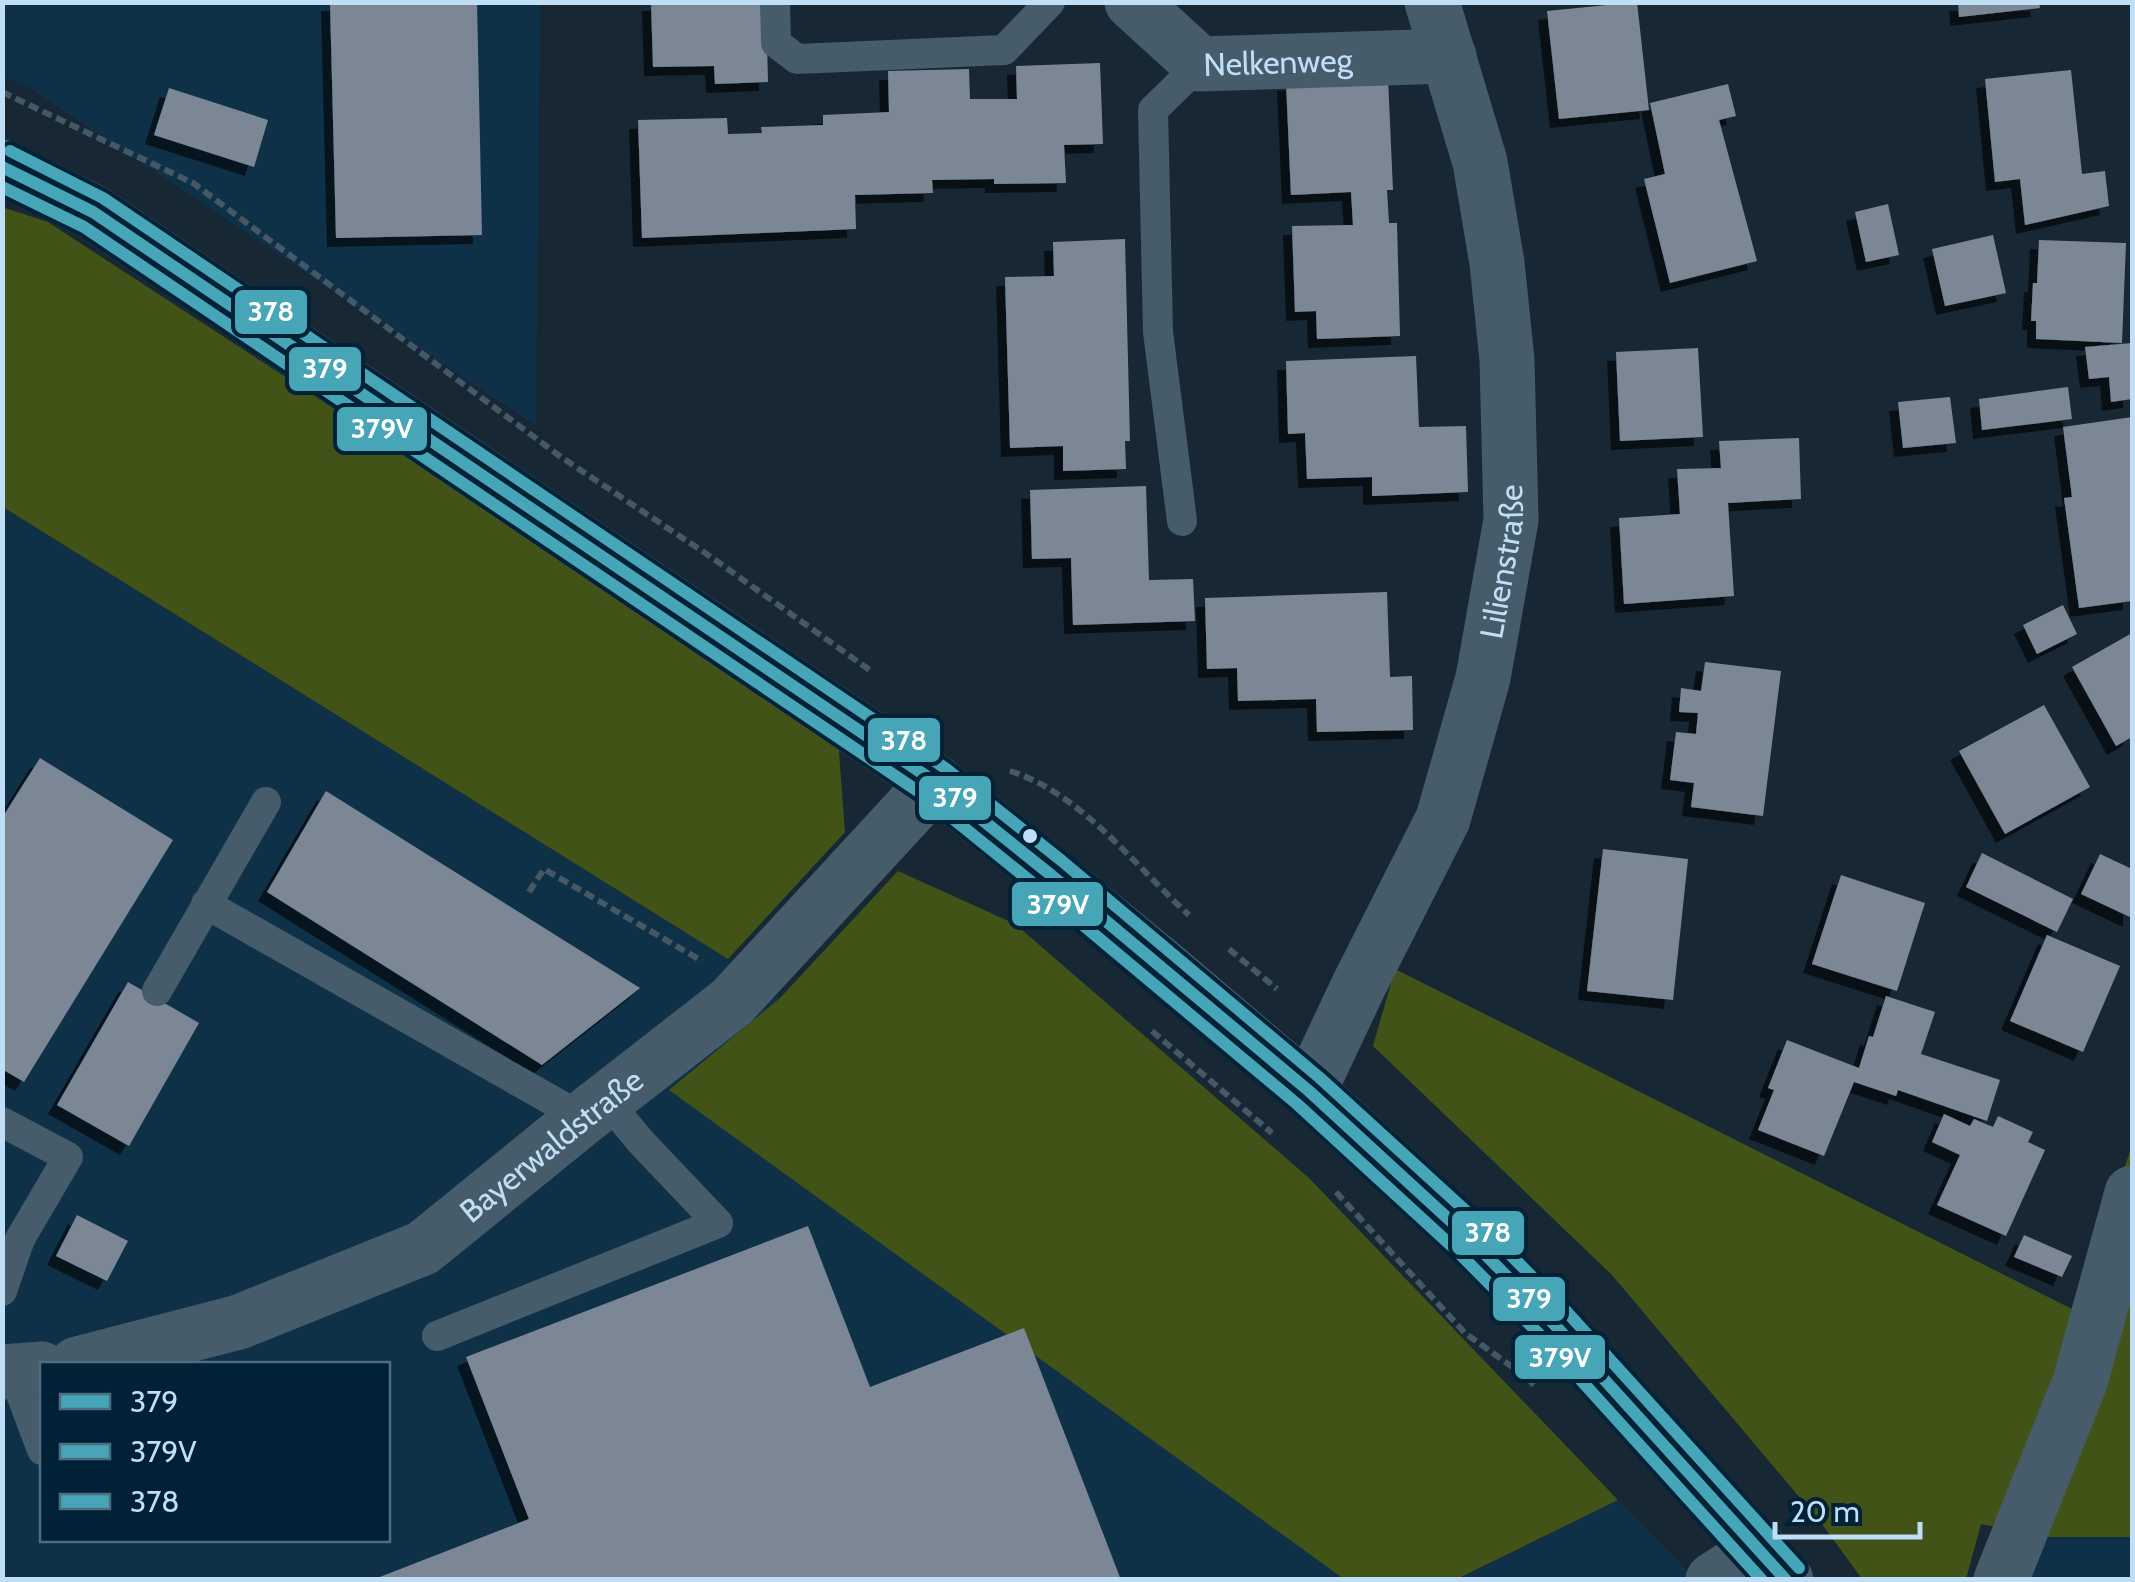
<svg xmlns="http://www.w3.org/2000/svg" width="2135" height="1582" font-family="Cabin,sans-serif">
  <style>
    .built { fill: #0e3148; fill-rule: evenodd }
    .forest { fill: #425318 }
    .building { fill: #7b8796; filter: url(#shadow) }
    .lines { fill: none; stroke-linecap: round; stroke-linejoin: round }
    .path { stroke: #455865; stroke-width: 6; stroke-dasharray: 10 5; stroke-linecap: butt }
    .service { stroke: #465c6a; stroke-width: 30 }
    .minor { stroke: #465c6a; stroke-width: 55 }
    .tertiary { stroke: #465c6a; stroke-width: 55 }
    .bus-1-casing { stroke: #012136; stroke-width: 20 }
    .bus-2-casing { stroke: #012136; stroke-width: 20 }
    .bus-3-casing { stroke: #012136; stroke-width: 20 }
    .bus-1 { stroke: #46a6b8; stroke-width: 12 }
    .bus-2 { stroke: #46a6b8; stroke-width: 12 }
    .bus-3 { stroke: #46a6b8; stroke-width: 12 }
    .bus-dot { fill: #c0def6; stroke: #012136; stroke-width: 4 }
    .labels { text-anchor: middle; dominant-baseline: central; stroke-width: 10; stroke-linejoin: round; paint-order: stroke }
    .street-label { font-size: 32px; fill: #c0def6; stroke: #012136 }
    .line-badge { stroke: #012136; stroke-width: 4 }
    .badge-label { font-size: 28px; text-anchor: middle; font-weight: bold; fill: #fff }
  </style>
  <defs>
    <filter id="shadow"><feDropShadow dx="-9" dy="9" stdDeviation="0" flood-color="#0009"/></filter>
  </defs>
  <rect width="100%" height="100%" fill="#172834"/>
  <path class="built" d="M 2,3 L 540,3 L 536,426 L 28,87 L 3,77 Z
    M 2,507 L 728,959 L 780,998 L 670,1090 L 1344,1579 L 3,1579 ZM 42,1364 L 388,1364 L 388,1540 L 42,1540 Z
    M 1618,1500 L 1695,1579 L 1457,1580 Z
    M 2043,1537 L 2132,1537 L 2132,1579 L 2025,1580 Z"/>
  <path class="forest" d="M 2,207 L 48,222 L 838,738 L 845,832 L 728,959 L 3,507 Z
    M 898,871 L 1015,924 L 1309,1178 L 1618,1500 L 1457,1579 L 1344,1579 L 669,1090 L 780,998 Z
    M 1395,969 L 2078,1312 L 2132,1145 L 2132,1537 L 2043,1537 L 1981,1524 L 1966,1579 L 1862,1579 L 1822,1524 L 1612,1275 L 1373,1046 Z"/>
  <path class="building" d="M 330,2 L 477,2 L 482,235 L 336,238 Z
    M 651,2 L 766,2 L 768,82 L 715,84 L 714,66 L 653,67 Z
    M 1637,2 L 1649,110 L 1559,119 L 1547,11 Z
    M 1958,2 L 2039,2 L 2040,8 L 1959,17 Z
    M 1100,63 L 1103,144 L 1064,145 L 1066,183 L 994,184 L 994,179 L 932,180 L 933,193 L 855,195 L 856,229 L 642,238 L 638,120 L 727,118 L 728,134 L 762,133 L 761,127 L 823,125 L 823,115 L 889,112 L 888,71 L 969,69 L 970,99 L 1017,99 L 1016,66 Z
    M 2071,70 L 2082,174 L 2105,171 L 2109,206 L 2025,225 L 2020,179 L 1995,182 L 1985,79 Z
    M 1388,78 L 1393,190 L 1387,190 L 1389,223 L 1397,223 L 1400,336 L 1317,339 L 1316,311 L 1295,312 L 1292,226 L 1353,225 L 1351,192 L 1291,195 L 1286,82 Z
    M 1728,84 L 1736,116 L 1719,120 L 1757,261 L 1670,283 L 1644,179 L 1665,174 L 1650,103 Z
    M 169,88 L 268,120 L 254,167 L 154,135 Z
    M 1888,204 L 1899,255 L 1866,262 L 1855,212 Z
    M 1993,235 L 2006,293 L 1945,306 L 1932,249 Z
    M 1125,239 L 1130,441 L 1125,441 L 1126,469 L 1063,471 L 1063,446 L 1010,448 L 1005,277 L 1054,276 L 1053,242 Z
    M 2039,240 L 2126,243 L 2122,343 L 2036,339 L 2036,321 L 2031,321 L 2033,283 L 2037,283 Z
    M 2132,343 L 2132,399 L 2111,402 L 2109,377 L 2089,379 L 2085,347 Z
    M 1698,348 L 1703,437 L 1620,441 L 1616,352 Z
    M 1416,356 L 1419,427 L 1466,426 L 1468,492 L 1372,496 L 1372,477 L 1307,479 L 1305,433 L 1288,434 L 1286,361 Z
    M 2068,387 L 2072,419 L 1982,430 L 1979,399 Z
    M 1950,397 L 1956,443 L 1903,448 L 1898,402 Z
    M 2132,417 L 2132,601 L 2079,608 L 2064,498 L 2072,497 L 2063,427 Z
    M 1799,438 L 1801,499 L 1728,503 L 1734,596 L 1624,604 L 1619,518 L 1680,514 L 1677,469 L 1721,468 L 1719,441 Z
    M 1146,486 L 1149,580 L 1193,579 L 1195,621 L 1073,625 L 1071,558 L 1032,559 L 1030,490 Z
    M 1387,592 L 1390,677 L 1412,676 L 1413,730 L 1317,732 L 1316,699 L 1238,701 L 1237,668 L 1207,669 L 1205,598 Z
    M 2063,605 L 2077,634 L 2037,654 L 2023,625 Z
    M 2132,633 L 2132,737 L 2116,746 L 2072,667 Z
    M 1705,662 L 1781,671 L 1763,816 L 1691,807 L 1694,783 L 1670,780 L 1676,732 L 1696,734 L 1698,713 L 1679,712 L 1681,688 L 1701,691 Z
    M 2044,705 L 2090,787 L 2005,834 L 1959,751 Z
    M 40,758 L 173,840 L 24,1082 L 2,1069 L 2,818 Z
    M 326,791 L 640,988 L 542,1065 L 267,892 Z
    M 1603,849 L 1688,859 L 1673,1000 L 1587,991 Z
    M 1982,853 L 2073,899 L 2057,932 L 1966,887 Z
    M 2100,854 L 2132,869 L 2132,918 L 2081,894 Z
    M 1841,875 L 1925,903 L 1897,991 L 1812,964 Z
    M 2047,935 L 2120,966 L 2083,1052 L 2010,1021 Z
    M 128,982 L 199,1023 L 129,1146 L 57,1105 Z
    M 1886,996 L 1935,1012 L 1921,1054 L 2000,1080 L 1987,1121 L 1898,1090 L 1896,1096 L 1854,1082 L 1824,1156 L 1758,1130 L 1774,1090 L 1768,1088 L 1787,1040 L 1859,1068 L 1869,1036 L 1873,1037 Z
    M 1944,1114 L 1970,1126 L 1974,1119 L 1993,1127 L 1998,1116 L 2033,1132 L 2028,1142 L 2045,1150 L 2006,1236 L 1937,1205 L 1960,1155 L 1932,1142 Z
    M 77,1215 L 128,1241 L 107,1281 L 56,1256 Z
    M 808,1226 L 870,1387 L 1024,1328 L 1121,1580 L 372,1580 L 529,1519 L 466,1357 Z
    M 2024,1235 L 2072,1256 L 2062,1277 L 2014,1257 Z"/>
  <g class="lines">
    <path class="path" d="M 2,92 L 193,183 L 561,457 L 711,557 L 871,671
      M 1010,771 C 1081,793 1135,866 1189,915
      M 529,892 L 544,869 L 702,961
      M 1229,949 L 1277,989
      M 1152,1031 L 1272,1133
      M 1336,1192 L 1465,1333 L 1522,1374 L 1534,1385"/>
    <path class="service" d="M 775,2 L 776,43 L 797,59 L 1004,50 L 1050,2
      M 1182,521 L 1158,332 L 1153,110 L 1200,64
      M 206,904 L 583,1118
      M 157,991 L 266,802
      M 2,1122 L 68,1157 L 20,1239 L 2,1291
      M 437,1336 L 718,1223 L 641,1142 L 607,1101
      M 13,1373 L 42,1450"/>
    <g class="minor">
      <path id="s1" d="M 1132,2 L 1200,64 L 1449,56"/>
      <path id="s2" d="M 1309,1091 L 1358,987 L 1443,819 L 1483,678 L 1511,520 L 1507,360 L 1497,263 L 1480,162 L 1432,2"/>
      <path id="s3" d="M 77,1364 L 239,1322 L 423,1248 L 583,1118 L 732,1002 L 935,782"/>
      <path d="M 2,1372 L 42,1369"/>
      <path d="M 1713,1580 L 1760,1550"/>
      <path d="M 2001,1580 L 2080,1382 L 2132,1193"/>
    </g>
    <path class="tertiary" d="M 2,167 L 93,212 L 935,782 L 1051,875 L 1167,970 L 1309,1091 L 1467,1236 L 1553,1323 L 1786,1580"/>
    <g class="bus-1-casing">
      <path id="bus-1" d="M 2,167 L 93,212 L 935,782 L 1051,875 L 1309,1091 L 1467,1236 L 1553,1323 L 1786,1580"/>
    </g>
    <g class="bus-2-casing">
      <path id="bus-2" d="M 2,187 L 84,227 L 925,796 L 1040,889 L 1297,1104 L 1455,1249 L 1540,1335 L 1762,1580"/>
    </g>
    <g class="bus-3-casing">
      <path id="bus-3" d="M 10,151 L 103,198 L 945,768 L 1062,861 L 1320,1078 L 1479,1223 L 1566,1311 L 1799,1568"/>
    </g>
    <use href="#bus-1" class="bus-1"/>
    <use href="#bus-2" class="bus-2"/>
    <use href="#bus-3" class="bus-3"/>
  </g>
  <circle class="bus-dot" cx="1030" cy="836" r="9"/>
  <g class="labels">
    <g class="street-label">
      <text stroke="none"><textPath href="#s1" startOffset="170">Nelkenweg</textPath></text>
      <text stroke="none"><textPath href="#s2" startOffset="568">Lilienstraße</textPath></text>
      <text stroke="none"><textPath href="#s3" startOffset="530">Bayerwaldstraße</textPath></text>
    </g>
  </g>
  <g class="line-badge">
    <rect x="233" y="288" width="76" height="48" rx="10" fill="#46a6b8"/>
    <rect x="287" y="345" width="76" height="48" rx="10" fill="#46a6b8"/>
    <rect x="335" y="405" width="94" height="48" rx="10" fill="#46a6b8"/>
    <rect x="866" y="716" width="76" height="48" rx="10" fill="#46a6b8"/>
    <rect x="917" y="774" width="76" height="48" rx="10" fill="#46a6b8"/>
    <rect x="1010" y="880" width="95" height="48" rx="10" fill="#46a6b8"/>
    <rect x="1450" y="1209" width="76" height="48" rx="10" fill="#46a6b8"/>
    <rect x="1491" y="1275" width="76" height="48" rx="10" fill="#46a6b8"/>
    <rect x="1513" y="1333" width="94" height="48" rx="10" fill="#46a6b8"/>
  </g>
  <g class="badge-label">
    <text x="271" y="321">378</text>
    <text x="325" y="378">379</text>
    <text x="382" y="438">379V</text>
    <text x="904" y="750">378</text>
    <text x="955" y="807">379</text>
    <text x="1058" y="914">379V</text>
    <text x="1488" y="1242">378</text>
    <text x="1529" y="1308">379</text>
    <text x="1560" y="1367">379V</text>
  </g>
  <rect width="2135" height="1582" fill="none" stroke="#c0def6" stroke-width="10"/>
  <rect x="40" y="1362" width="350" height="180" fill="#012136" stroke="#4d6d83" stroke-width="2.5"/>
  <rect x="60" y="1394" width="50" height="15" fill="#46a6b8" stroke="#4d6d83" stroke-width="2.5"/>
  <text x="130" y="1412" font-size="30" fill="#c0def6">379</text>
  <rect x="60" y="1444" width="50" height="15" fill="#46a6b8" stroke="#4d6d83" stroke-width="2.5"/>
  <text x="130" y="1462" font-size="30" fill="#c0def6">379V</text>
  <rect x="60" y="1494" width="50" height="15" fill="#46a6b8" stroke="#4d6d83" stroke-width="2.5"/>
  <text x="130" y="1512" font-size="30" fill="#c0def6">378</text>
  <path d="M1775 1522v15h145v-15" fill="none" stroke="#c0def6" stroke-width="5"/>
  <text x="1790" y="1522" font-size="30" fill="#c0def6" stroke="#012136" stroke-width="8" paint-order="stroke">20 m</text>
</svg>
